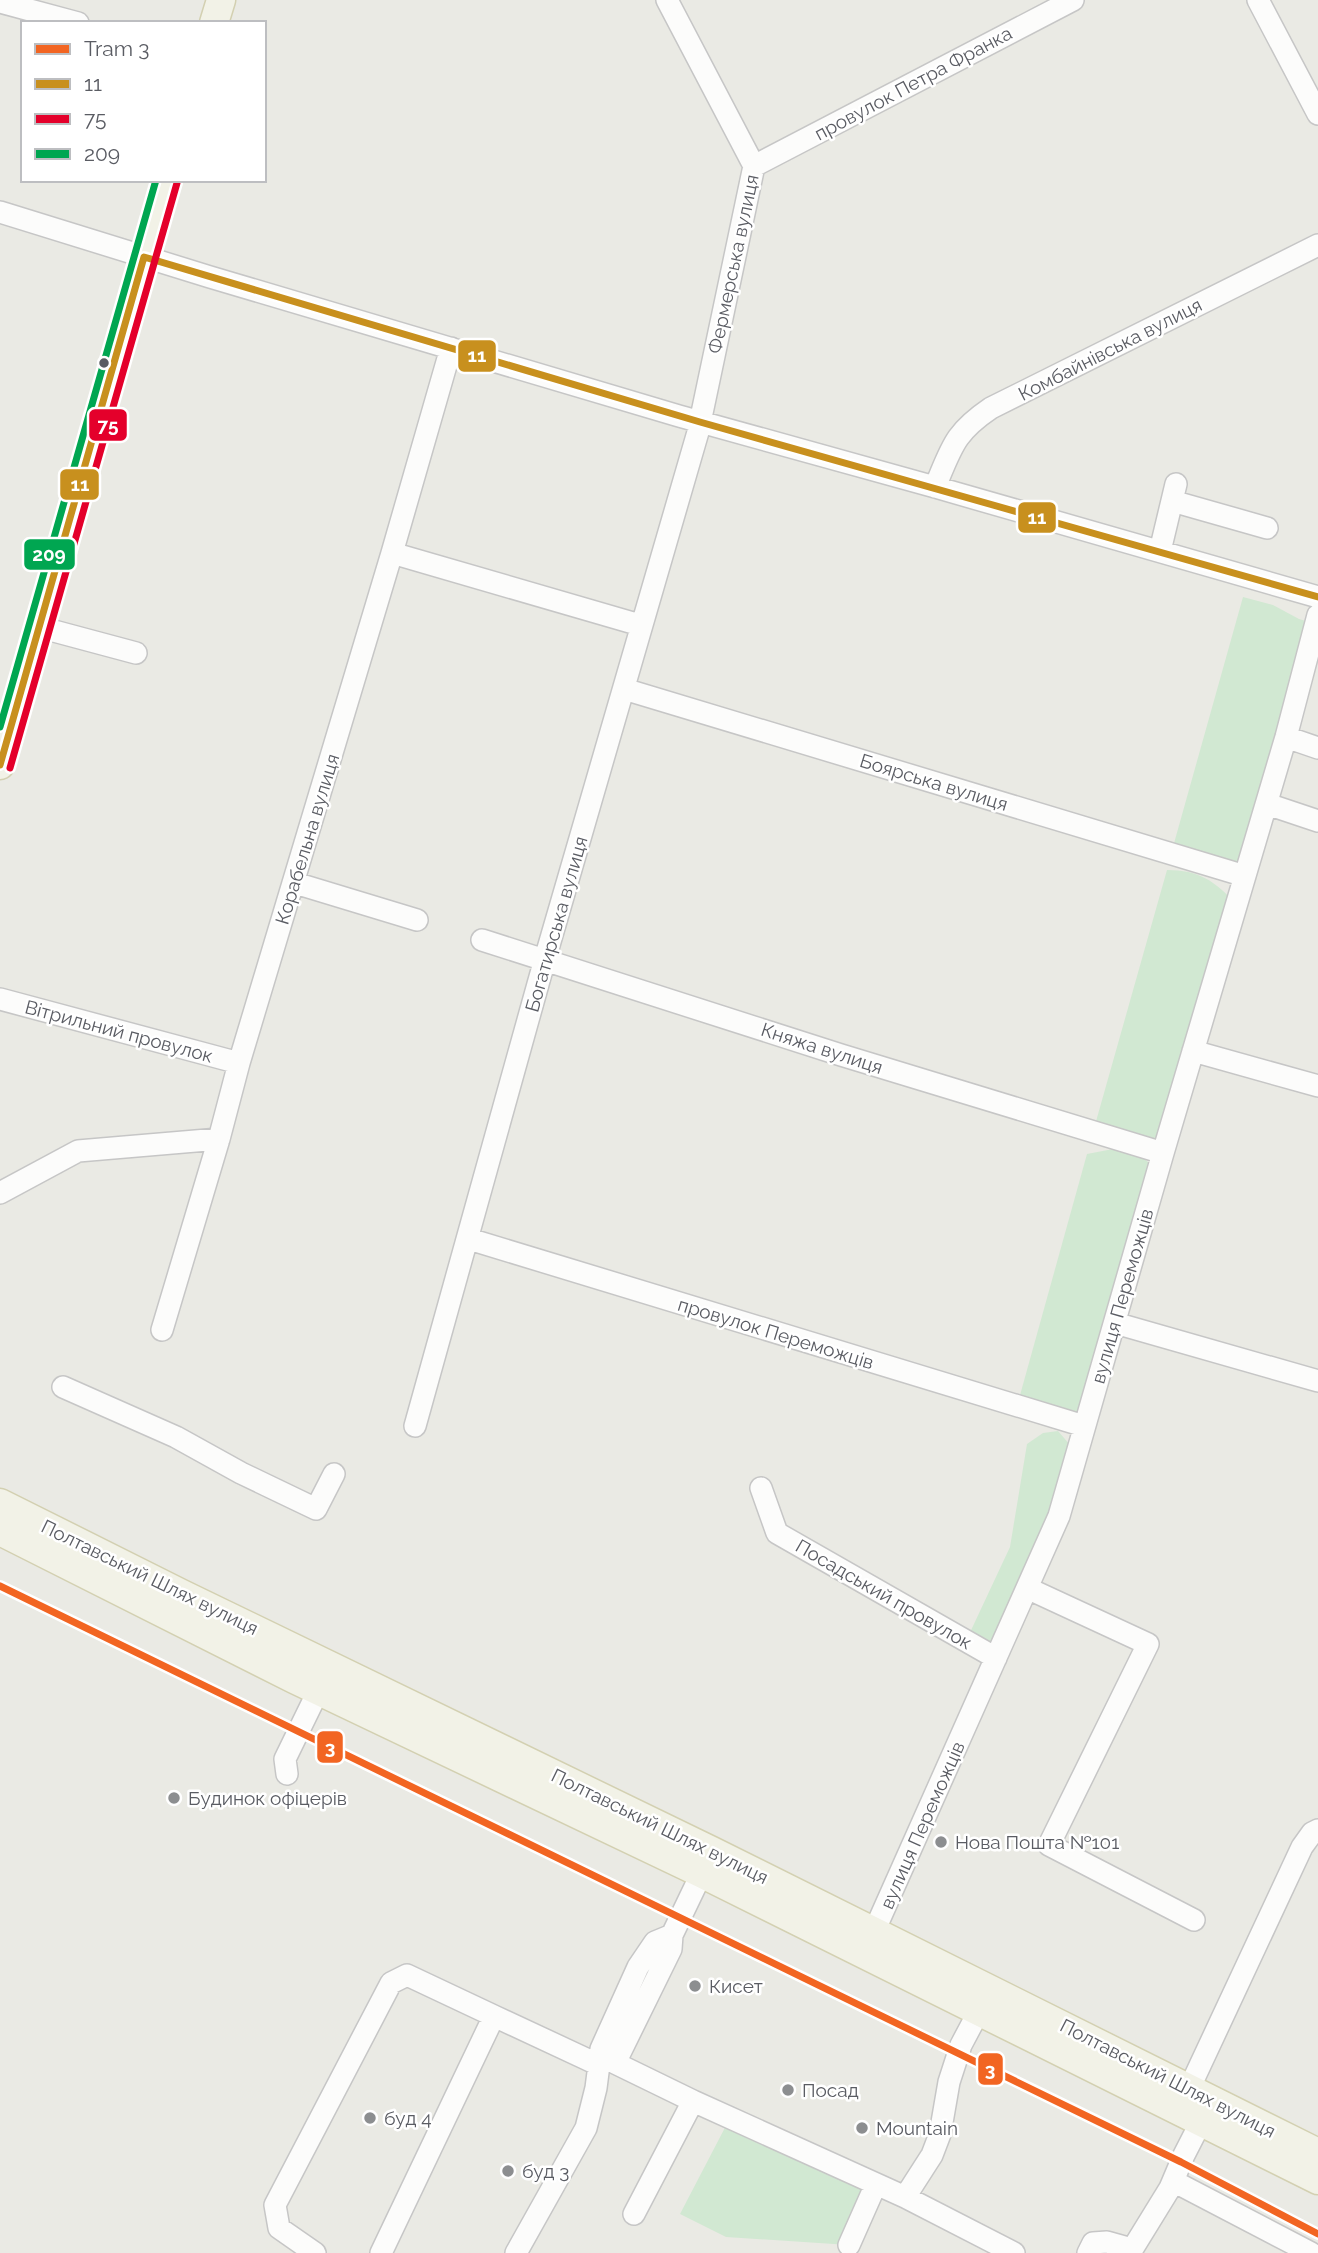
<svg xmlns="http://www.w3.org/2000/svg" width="1318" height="2253" font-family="Raleway,sans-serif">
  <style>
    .green { fill: #d1e8d2 }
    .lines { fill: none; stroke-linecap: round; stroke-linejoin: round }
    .minor-casing { stroke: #c6c6c6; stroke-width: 24 }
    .major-casing { stroke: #d3d0b1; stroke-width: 31 }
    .minor { stroke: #fcfcfb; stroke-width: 21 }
    .major { stroke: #f2f2e7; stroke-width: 28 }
    .bus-1-casing { stroke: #fff; stroke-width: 12 }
    .bus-2-casing { stroke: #fff; stroke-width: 12 }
    .bus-3-casing { stroke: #fff; stroke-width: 12 }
    .bus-1 { stroke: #c8901e; stroke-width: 7 }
    .bus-2 { stroke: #e4002b; stroke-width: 7 }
    .bus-3 { stroke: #00a651; stroke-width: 7 }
    .tram-1-casing { stroke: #fff; stroke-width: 12 }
    .tram-1 { stroke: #f26522; stroke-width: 7 }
    .bus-dot { fill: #5a5c63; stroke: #fff; stroke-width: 2.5 }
    .poi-dot { fill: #8c8e90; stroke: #fff; stroke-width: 2.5 }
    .labels { text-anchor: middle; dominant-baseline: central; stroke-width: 5; stroke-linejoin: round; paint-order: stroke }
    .street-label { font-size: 19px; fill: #5a5c63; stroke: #fff }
    .poi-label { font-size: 19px; fill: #5a5c63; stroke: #fff; text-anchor: start }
    .line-badge { stroke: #fff; stroke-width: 2.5 }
    .badge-label { font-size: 19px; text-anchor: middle; font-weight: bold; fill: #fff }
  </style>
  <rect width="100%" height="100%" fill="#eaeae4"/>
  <path class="green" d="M 1243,597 L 1273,605 L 1299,619 L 1316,624 L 1245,876 L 1171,854 Z
    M 1167,870 C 1199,870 1215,881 1236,904 L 1163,1153 L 1093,1132 Z
    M 1113,1149 L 1143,1158 L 1158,1170 L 1090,1405 L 1066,1420 L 1017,1406 L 1087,1154 Z
    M 1058,1431 L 1077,1453 L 996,1658 L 966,1641 L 1010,1547 L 1027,1444 L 1043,1433 Z
    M 730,2118 L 876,2184 L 849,2245 L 726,2237 L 680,2214 Z"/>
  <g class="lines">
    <g class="minor-casing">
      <path id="minor" d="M 1258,0 L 1318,114
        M 0,2 L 78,23
        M 754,166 L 1073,0
        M 0,212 L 210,277 L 679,416 L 935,487 L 1318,597
        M 935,487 C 952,447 954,433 991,408 L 1318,245
        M 1172,501 L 1267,528
        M 1160,551 L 1176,484
        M 392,553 L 640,625
        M 39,627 L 136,653
        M 624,689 L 1245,876
        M 1286,737 L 1318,748
        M 1267,804 L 1318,821
        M 295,883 L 417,920
        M 482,940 L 841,1055 L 1163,1153
        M 0,999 L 239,1063
        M 1193,1051 L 1318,1086
        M 0,1193 L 78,1151 L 219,1139
        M 469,1239 L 1084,1426
        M 1115,1323 L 1318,1381
        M 162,1330 L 219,1139 L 239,1063 L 392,553 L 451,348
        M 63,1387 L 176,1437 L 241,1473 L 316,1509 L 334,1474
        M 415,1426 L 545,959 L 698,432 L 754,166 L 667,0
        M 761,1488 L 777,1533 L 996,1658
        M 1027,1588 L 1148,1644 L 1049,1845 L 1194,1920
        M 287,1774 L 285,1759 L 325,1677
        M 868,1945 L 1059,1516 L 1163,1153 L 1286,737 L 1318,615
        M 1189,2089 L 1302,1847 L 1312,1833 L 1318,1830
        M 693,2101 L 905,2197 L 932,2155 L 940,2134 L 949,2082 L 961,2045 L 979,2011
        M 1173,2181 L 1311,2253
        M 905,2197 L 1014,2253
        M 634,2214 L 693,2101 L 615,2063 L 671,1949 L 672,1935 L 707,1862
        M 849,2245 L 876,2184
        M 315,2253 L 279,2228 L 275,2205 L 391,1983 L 407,1975 L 494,2016
        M 381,2253 L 494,2016 L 599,2065
        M 516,2253 L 586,2128 L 596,2088 L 601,2049 L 638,1967 L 655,1942 L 672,1935
        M 1088,2253 L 1093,2243 L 1107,2242 L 1132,2249
        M 1130,2253 L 1170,2188 L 1184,2155 L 1207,2110"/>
    </g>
    <g class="major-casing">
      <path id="major" d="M 214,23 L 221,0
        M 0,765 L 167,180
        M 0,1503 L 182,1594 L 712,1851 L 1318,2153
        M 0,1531 L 294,1679 L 701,1873 L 1318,2180"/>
    </g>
    <use href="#minor" class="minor"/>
    <use href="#major" class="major"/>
    <g class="bus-1-casing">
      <path id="bus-1" d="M 0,765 L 144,257 L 700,422 L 1318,597"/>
    </g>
    <g class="bus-2-casing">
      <path id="bus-2" d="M 10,768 L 177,183"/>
    </g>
    <g class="bus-3-casing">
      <path id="bus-3" d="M 0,727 L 156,180"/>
    </g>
    <use href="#bus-1" class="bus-1"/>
    <use href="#bus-2" class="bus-2"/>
    <use href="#bus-3" class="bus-3"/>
    <g class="tram-1-casing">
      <path id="tram-1" d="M 0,1586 L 1181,2162 L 1318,2234"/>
    </g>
    <use href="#tram-1" class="tram-1"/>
  </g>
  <circle class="bus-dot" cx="104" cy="363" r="6"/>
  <g class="poi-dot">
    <circle cx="174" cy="1798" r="7"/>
    <circle cx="941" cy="1842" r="7"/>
    <circle cx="695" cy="1986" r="7"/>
    <circle cx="788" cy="2090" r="7"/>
    <circle cx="370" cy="2118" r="7"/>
    <circle cx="862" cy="2128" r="7"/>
    <circle cx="508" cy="2171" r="7"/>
  </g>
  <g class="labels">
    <g class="street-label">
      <text transform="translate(913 83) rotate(-28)">провулок Петра Франка</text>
      <text transform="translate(733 264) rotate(-78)">Фермерська вулиця</text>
      <text transform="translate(1110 349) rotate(-27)">Комбайнівська вулиця</text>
      <text transform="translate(934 782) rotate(17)">Боярська вулиця</text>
      <text transform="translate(307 839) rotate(-73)">Корабельна вулиця</text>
      <text transform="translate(556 924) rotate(-74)">Богатирська вулиця</text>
      <text transform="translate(119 1031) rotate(15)">Вітрильний провулок</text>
      <text transform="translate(822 1048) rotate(18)">Княжа вулиця</text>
      <text transform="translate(1122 1296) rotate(-74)">вулиця Переможців</text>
      <text transform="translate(776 1333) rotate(17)">провулок Переможців</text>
      <text transform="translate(150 1577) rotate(26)">Полтавський Шлях вулиця</text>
      <text transform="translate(884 1594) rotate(30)">Посадський провулок</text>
      <text transform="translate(922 1825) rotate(-66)">вулиця Переможців</text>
      <text transform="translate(660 1826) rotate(26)">Полтавський Шлях вулиця</text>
      <text transform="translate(1168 2078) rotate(27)">Полтавський Шлях вулиця</text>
    </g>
    <g class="poi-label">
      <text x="188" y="1798">Будинок офіцерів</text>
      <text x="955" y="1842">Нова Пошта №101</text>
      <text x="709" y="1986">Кисет</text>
      <text x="802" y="2090">Посад</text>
      <text x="384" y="2118">буд 4</text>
      <text x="876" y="2128">Mountain</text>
      <text x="522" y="2171">буд 3</text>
    </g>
  </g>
  <g class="line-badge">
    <rect x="457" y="339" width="40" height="34" rx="7" fill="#c8901e"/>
    <rect x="88" y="408" width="40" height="34" rx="7" fill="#e4002b"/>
    <rect x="59" y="468" width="41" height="33" rx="7" fill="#c8901e"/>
    <rect x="1017" y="501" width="40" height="33" rx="7" fill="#c8901e"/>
    <rect x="23" y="538" width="53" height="33" rx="7" fill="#00a651"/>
    <rect x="316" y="1730" width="28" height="34" rx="7" fill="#f26522"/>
    <rect x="977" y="2052" width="27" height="34" rx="7" fill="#f26522"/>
  </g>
  <g class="badge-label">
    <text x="477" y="362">11</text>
    <text x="108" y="432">75</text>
    <text x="80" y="491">11</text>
    <text x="1037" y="524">11</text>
    <text x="49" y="561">209</text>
    <text x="330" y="1754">3</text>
    <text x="990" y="2076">3</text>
  </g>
  <rect x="21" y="21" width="245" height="161" fill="#ffffff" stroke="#bdbec1" stroke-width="2"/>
  <rect x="35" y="44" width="35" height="10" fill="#f26522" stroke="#bdbec1" stroke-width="2"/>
  <text x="84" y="56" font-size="21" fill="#5a5c63">Tram 3</text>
  <rect x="35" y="79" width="35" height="10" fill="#c8901e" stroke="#bdbec1" stroke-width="2"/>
  <text x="84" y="91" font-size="21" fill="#5a5c63">11</text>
  <rect x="35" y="114" width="35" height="10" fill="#e4002b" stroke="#bdbec1" stroke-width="2"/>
  <text x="84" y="126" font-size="21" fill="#5a5c63">75</text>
  <rect x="35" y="149" width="35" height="10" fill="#00a651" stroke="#bdbec1" stroke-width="2"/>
  <text x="84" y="161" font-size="21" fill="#5a5c63">209</text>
</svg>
